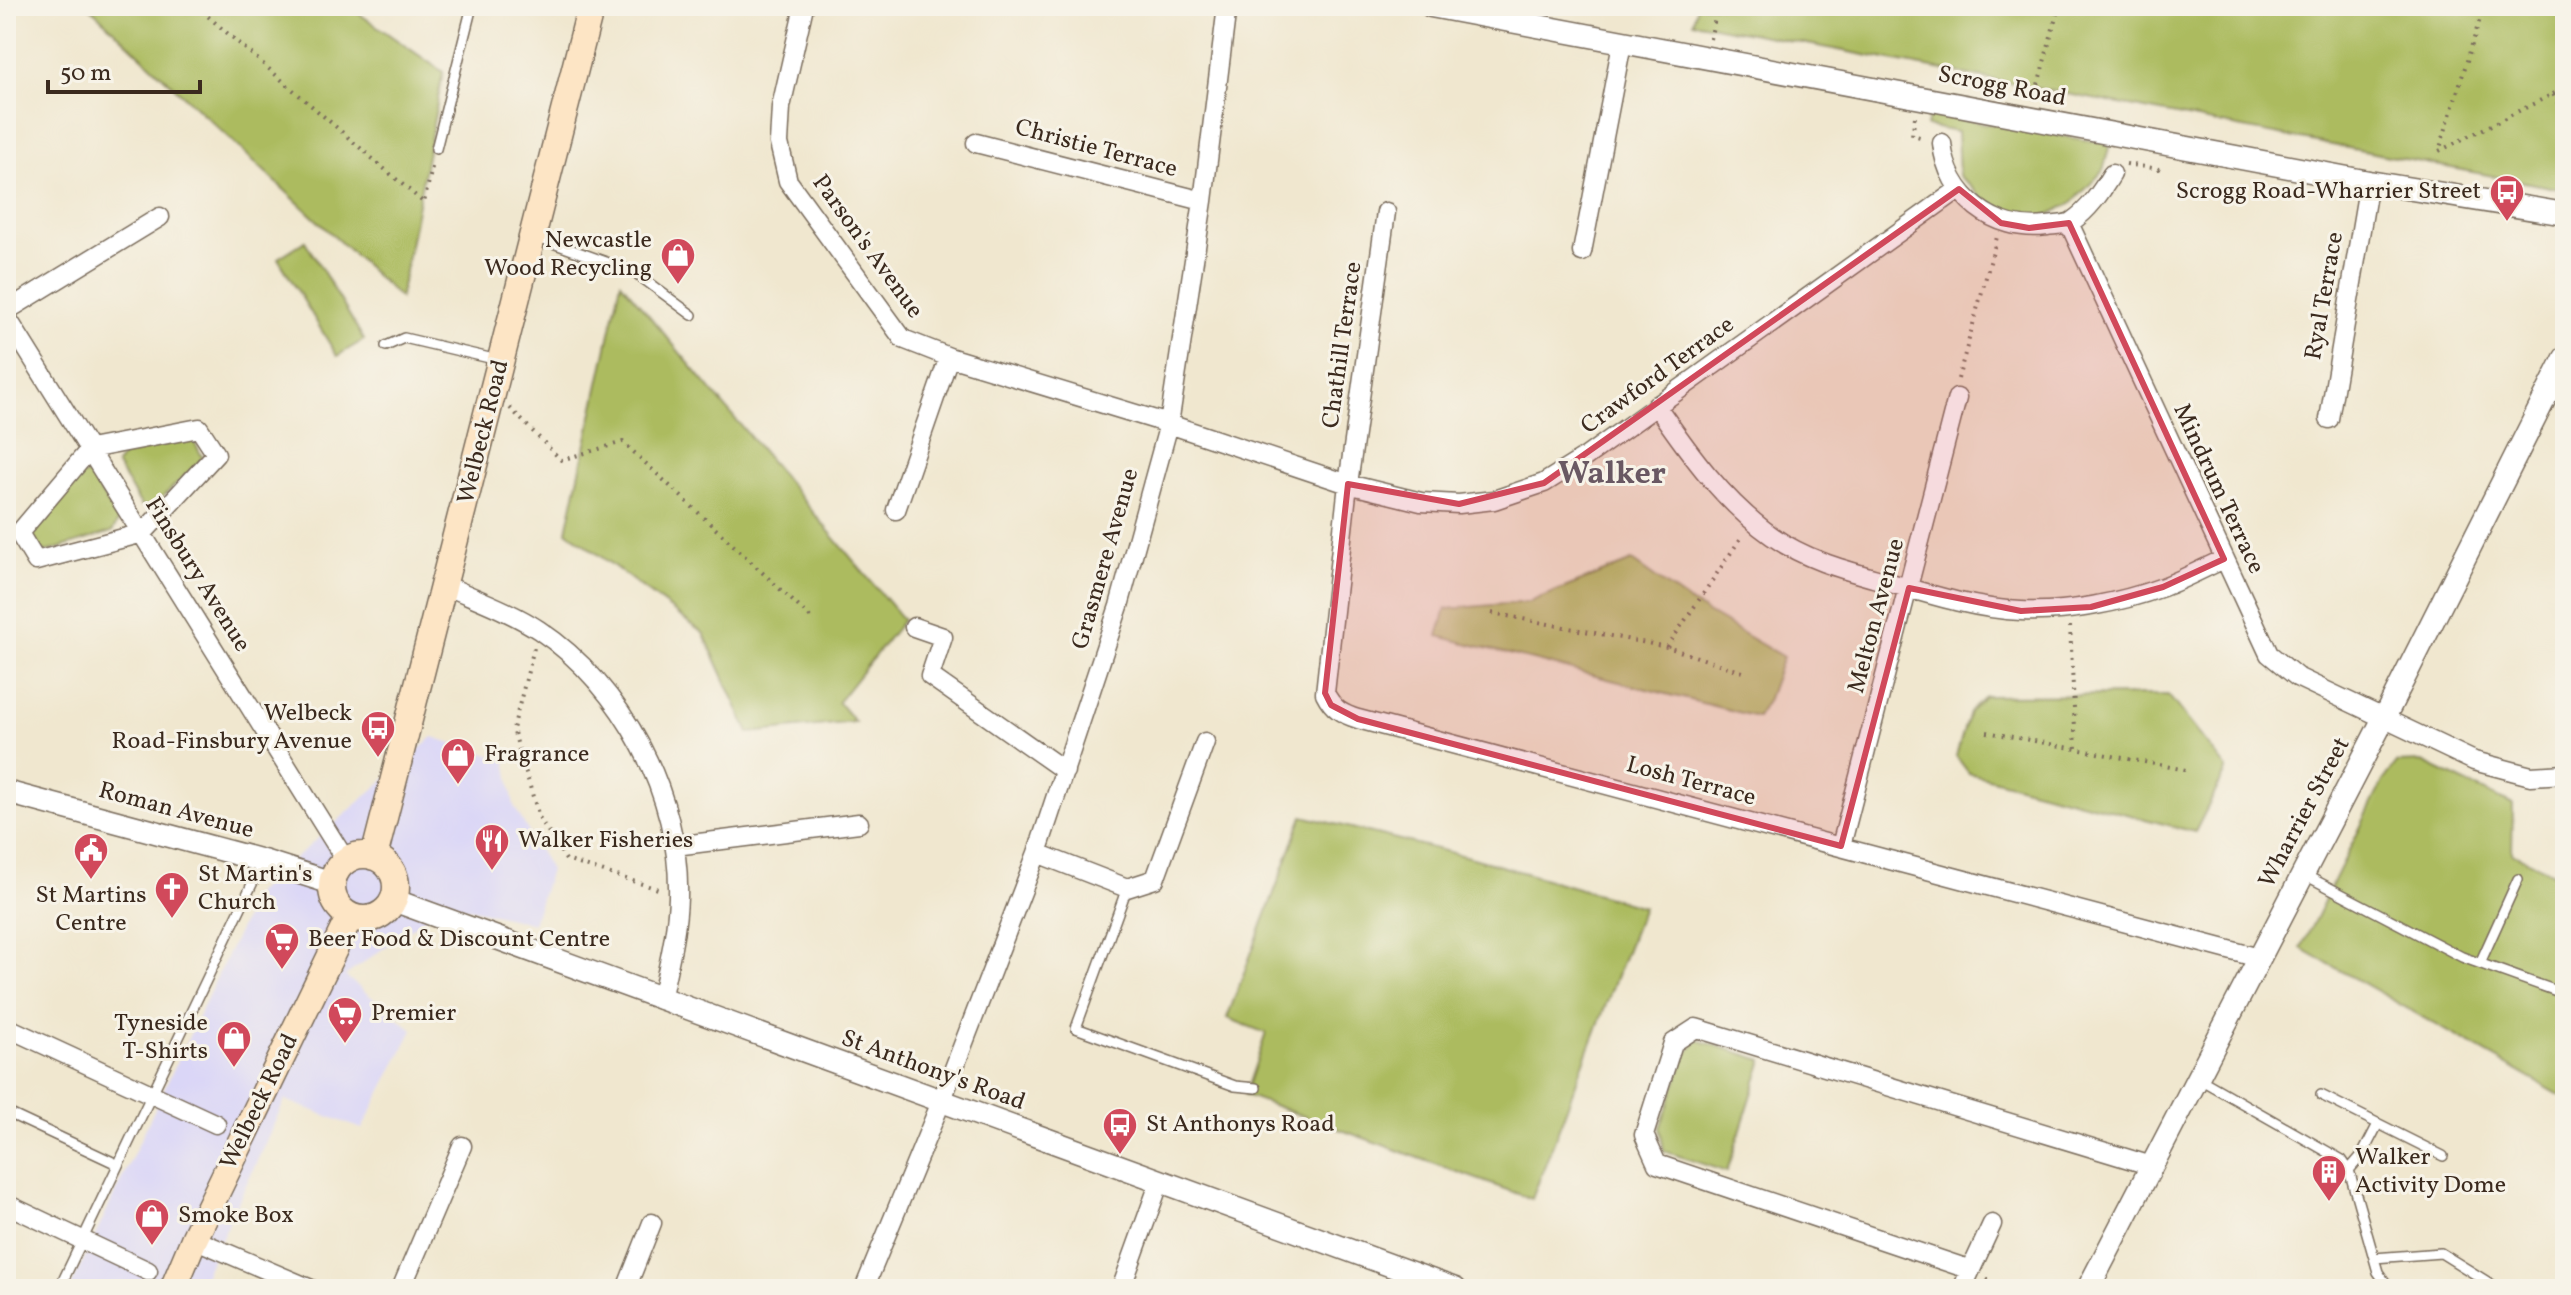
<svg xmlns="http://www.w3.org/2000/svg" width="2571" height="1295" font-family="Vollkorn,serif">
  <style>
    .built { fill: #dad6f7 }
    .green { fill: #acbb5e; stroke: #74723e; stroke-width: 2 }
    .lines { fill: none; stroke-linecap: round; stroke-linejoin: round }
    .service-casing { stroke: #7a6c5c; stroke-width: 12 }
    .minor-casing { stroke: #7a6c5c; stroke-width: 21 }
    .tertiary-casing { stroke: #7a6c5c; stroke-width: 25 }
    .secondary-casing { stroke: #7a6c5c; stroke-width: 29 }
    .path { stroke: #7a6c5c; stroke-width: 4; stroke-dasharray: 2 6; stroke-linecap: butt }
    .service { stroke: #fff; stroke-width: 9 }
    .minor { stroke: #fff; stroke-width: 18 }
    .tertiary { stroke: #fff; stroke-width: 22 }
    .secondary { stroke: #fde5c5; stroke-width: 26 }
    .marked { fill: #d1495b; fill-opacity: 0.2; stroke: #d1495b; stroke-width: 6; stroke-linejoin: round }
    .labels { text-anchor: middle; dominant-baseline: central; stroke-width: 6; stroke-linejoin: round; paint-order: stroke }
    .street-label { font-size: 24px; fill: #3b2a1e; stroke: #f7f3e8 }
    .poi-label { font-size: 24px; fill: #3b2a1e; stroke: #f7f3e8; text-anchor: start }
    .district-label { font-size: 32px; font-weight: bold; fill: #695863; stroke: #f7f3e8 }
  </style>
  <rect width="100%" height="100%" fill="#f7f3e8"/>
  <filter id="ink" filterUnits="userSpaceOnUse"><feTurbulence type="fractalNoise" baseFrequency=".0125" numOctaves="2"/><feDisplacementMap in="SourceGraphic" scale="16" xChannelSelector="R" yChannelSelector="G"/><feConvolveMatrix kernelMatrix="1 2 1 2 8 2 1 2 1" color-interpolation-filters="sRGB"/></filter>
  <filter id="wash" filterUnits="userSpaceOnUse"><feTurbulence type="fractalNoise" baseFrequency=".006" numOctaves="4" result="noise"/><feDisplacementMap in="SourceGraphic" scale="32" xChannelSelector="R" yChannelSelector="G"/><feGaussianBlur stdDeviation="1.8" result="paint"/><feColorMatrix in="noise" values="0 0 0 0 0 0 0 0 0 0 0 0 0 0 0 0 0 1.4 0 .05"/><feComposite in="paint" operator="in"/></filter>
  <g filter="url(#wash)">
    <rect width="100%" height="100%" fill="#f0e7cf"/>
    <path class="built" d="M 433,737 L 506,760 L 514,806 L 550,870 L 533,923 L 446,903 L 345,976 L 413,1030 L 362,1129 L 285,1100 L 198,1289 L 70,1289 L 257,892 Z"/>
    <path class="green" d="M 88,6 L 348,6 L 443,72 L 400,298 Z
      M 1697,6 L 2565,6 L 2565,179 L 2561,189 L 1693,22 Z
      M 1929,114 L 2110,144 L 2103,171 L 2072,203 L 2044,217 L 2011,214 L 1983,198 L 1959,176 L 1957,132 L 1926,126 Z
      M 305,241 L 364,340 L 337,356 L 278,258 Z
      M 621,282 L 903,620 L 838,702 L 855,722 L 749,733 L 704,634 L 567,531 Z
      M 192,438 L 203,458 L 150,509 L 141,505 L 116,464 L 126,452 Z
      M 88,474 L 119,520 L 112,532 L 43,553 L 29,535 L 77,477 Z
      M 1632,561 L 1692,604 L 1783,657 L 1767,701 L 1757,717 L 1438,636 L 1446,609 L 1529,602 Z
      M 2168,695 L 2227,769 L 2195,832 L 1969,773 L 1956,756 L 1969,712 L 1985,696 Z
      M 2422,762 L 2513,805 L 2512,853 L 2565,879 L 2565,1098 L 2301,948 L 2383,781 L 2397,763 Z
      M 1303,816 L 1473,858 L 1643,907 L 1532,1199 L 1245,1095 L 1266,1033 L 1227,1018 Z
      M 1698,1040 L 1763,1060 L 1727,1172 L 1664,1151 L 1660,1128 L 1686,1055 Z"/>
  </g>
  <g filter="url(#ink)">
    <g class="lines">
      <g class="service-casing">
        <path id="service" d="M 436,149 L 472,6
          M 536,237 L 634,272 L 692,315
          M 386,346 L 404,338 L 498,360
          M 2303,874 L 2462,957 L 2565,994
          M 1127,888 L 1076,1028 L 1235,1086 L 1256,1088
          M 2480,963 L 2518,879
          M 2198,1078 L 2342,1160 L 2349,1170 L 2378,1272 L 2390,1289
          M 2321,1095 L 2443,1156
          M 6,1112 L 117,1164
          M 2349,1170 L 2362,1155 L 2378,1124
          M 2374,1258 L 2441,1253 L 2499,1289
          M 59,1289 L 263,861"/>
      </g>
      <g class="minor-casing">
        <path id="minor" d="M 804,6 L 781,107 L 779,143 L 788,181 L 903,339 L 949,357 L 1169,424 L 1348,484 L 1421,502 L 1459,504 L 1494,500 L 1544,483 L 1584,458 L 1959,189
          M 976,143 L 1203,201
          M 1942,143 C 1947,196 1994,233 2047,226 C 2054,225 2065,225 2071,222 C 2089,210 2101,192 2112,174
          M 1386,212 L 1348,484 L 1325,693 C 1333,709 1342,714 1358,719 L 2259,958
          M 2069,223 L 2269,654 L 2297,677 L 2474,761 L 2531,776 L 2565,774
          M 1582,252 L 1622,43
          M 6,311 L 160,217
          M 6,316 L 346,861
          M 1656,405 C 1689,453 1724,502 1772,536 C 1806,560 1845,570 1884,581 C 1928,594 1975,609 2021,611 C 2067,613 2119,603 2163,587 C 2184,579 2204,568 2224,559
          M 2329,419 L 2369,182
          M 199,428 L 216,454 L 143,533 L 36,561 L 19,533 L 90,449 Z
          M 896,510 L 949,357
          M 445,585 C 476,599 510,611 539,630 C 623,686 681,796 678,897 C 677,932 668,966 661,1000
          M 914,627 L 943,637 L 930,676 L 1065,771
          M 675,846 L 859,823
          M 1841,846 L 1957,398
          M 1037,853 L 1127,888 L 1155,879 L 1205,742
          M 6,1027 L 216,1124
          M 6,1204 L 148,1271
          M 194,1239 L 311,1289
          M 1971,1270 L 1657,1164 L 1644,1135 L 1673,1043 L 1696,1028 L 2152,1166
          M 401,1289 L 462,1146
          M 626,1289 L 652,1223
          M 864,1289 L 941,1102 L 1037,853 L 1119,606 L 1169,424 L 1203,201 L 1227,6
          M 1121,1289 L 1160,1181
          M 1962,1289 L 1992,1224"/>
      </g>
      <g class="tertiary-casing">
        <path id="tertiary" d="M 1431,6 L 2369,182 L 2565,214
          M 6,792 L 263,861 L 332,883
          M 393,900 L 1455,1289
          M 2088,1289 L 2384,718 L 2565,358"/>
      </g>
      <g class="secondary-casing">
        <path id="secondary" d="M332 887a32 32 0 1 1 64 0a32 32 0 1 1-64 0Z
          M 374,857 L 591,6
          M 173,1289 L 194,1239 L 350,916"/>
      </g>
      <path class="path" d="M 196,6 L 424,203 L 433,163
        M 2484,6 L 2439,151 L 2553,94 L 2565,117
        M 1710,39 L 1718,6
        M 2553,94 L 2565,87
        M 2034,100 L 2059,6
        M 1915,117 L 1912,135 L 1924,138
        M 2126,164 L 2159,169 L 2160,163
        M 1958,379 L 1997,237
        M 510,408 L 561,460 L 623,442 L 813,620
        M 1492,613 L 1667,647 L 1743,672
        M 2070,626 L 2076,749
        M 1667,647 L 1743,535
        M 534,648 L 513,729 L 539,817 L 566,860 L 658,889
        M 1987,732 L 2186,770
        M 1987,1279 L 2006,1289"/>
      <use href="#service" class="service"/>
      <use href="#minor" class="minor"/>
      <use href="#tertiary" class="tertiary"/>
      <use href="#secondary" class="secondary"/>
    </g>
  </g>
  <path class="marked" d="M 1959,189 L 2001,223 L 2029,228 L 2069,223 L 2224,559 L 2163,587 L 2091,607 L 2021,611 L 1909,588 L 1841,846 L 1358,719 L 1331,705 L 1325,693 L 1348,484 L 1459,504 L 1544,483 Z"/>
  <defs>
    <g id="bus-pin" transform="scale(1.8)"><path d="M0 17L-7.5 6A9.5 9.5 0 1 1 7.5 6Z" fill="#d1495b" stroke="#f7f3e8"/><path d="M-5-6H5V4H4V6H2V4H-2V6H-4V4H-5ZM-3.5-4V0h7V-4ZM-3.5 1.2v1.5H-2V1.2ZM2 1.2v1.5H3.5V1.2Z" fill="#fff"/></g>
    <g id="shop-pin" transform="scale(1.8)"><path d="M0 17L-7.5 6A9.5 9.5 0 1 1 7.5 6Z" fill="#d1495b" stroke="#f7f3e8"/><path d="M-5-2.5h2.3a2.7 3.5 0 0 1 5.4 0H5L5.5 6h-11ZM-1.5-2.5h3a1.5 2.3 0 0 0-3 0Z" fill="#fff"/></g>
    <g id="restaurant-pin" transform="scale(1.8)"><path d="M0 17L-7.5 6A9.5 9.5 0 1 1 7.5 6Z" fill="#d1495b" stroke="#f7f3e8"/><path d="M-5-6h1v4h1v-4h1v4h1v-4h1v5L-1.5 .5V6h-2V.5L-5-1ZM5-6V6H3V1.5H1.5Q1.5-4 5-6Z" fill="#fff"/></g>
    <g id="civic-pin" transform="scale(1.8)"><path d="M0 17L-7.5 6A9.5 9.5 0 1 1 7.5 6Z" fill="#d1495b" stroke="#f7f3e8"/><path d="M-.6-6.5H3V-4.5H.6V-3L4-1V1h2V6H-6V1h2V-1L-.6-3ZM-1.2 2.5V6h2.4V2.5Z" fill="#fff"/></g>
    <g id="church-pin" transform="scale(1.8)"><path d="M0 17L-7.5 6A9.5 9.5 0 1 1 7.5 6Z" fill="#d1495b" stroke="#f7f3e8"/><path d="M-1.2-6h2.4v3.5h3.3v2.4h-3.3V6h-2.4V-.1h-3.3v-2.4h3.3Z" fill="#fff"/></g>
    <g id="supermarket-pin" transform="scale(1.8)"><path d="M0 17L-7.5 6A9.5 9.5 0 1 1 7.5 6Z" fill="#d1495b" stroke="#f7f3e8"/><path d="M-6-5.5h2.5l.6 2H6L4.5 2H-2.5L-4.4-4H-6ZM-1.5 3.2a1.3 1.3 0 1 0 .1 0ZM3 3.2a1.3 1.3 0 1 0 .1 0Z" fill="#fff"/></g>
    <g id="building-pin" transform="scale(1.8)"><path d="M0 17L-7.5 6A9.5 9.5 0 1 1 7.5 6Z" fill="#d1495b" stroke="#f7f3e8"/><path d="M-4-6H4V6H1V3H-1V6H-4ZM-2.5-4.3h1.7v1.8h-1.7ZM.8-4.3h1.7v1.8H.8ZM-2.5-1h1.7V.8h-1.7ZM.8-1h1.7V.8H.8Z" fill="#fff"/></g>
  </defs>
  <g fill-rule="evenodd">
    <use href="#bus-pin" x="2507" y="192"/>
    <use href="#shop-pin" x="678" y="255"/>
    <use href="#bus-pin" x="378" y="728"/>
    <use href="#shop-pin" x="458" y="755"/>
    <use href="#restaurant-pin" x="492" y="841"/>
    <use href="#civic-pin" x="91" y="850"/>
    <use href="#church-pin" x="172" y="889"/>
    <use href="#supermarket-pin" x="282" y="940"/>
    <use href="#supermarket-pin" x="345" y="1014"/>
    <use href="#shop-pin" x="234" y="1038"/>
    <use href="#bus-pin" x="1120" y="1125"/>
    <use href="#building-pin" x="2329" y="1172"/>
    <use href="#shop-pin" x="152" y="1216"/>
  </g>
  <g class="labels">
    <g class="street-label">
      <text transform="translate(2002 87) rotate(11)">Scrogg Road</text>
      <text transform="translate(1096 149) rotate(15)">Christie Terrace</text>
      <text transform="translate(867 247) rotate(54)">Parson's Avenue</text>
      <text transform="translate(2325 296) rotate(-80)">Ryal Terrace</text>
      <text transform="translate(1343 345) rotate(-82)">Chathill Terrace</text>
      <text transform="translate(1658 376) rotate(-36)">Crawford Terrace</text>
      <text transform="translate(484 432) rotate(-76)">Welbeck Road</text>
      <text transform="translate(2218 489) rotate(65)">Mindrum Terrace</text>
      <text transform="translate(1106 559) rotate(-74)">Grasmere Avenue</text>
      <text transform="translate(197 575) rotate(58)">Finsbury Avenue</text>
      <text transform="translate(1877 616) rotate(-75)">Melton Avenue</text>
      <text transform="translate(1691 782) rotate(15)">Losh Terrace</text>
      <text transform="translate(176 811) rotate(15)">Roman Avenue</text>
      <text transform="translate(2305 813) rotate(-62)">Wharrier Street</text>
      <text transform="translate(933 1071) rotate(20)">St Anthony's Road</text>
      <text transform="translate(260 1102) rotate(-64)">Welbeck Road</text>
    </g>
    <g class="poi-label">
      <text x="2481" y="192" text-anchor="end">Scrogg Road-Wharrier Street</text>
      <text x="652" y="241" text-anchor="end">Newcastle<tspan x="652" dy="28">Wood Recycling</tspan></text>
      <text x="352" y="714" text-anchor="end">Welbeck<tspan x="352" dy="28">Road-Finsbury Avenue</tspan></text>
      <text x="484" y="755">Fragrance</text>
      <text x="518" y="841">Walker Fisheries</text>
      <text x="198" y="875">St Martin's<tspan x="198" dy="28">Church</tspan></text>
      <text x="91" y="896" text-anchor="middle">St Martins<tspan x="91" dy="28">Centre</tspan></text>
      <text x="308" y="940">Beer Food &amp; Discount Centre</text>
      <text x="371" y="1014">Premier</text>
      <text x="208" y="1024" text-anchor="end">Tyneside<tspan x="208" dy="28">T-Shirts</tspan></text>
      <text x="1146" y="1125">St Anthonys Road</text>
      <text x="2355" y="1158">Walker<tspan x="2355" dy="28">Activity Dome</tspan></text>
      <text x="178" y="1216">Smoke Box</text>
    </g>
    <g class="district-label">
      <text x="1612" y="475">Walker</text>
    </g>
  </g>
  <rect width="2571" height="1295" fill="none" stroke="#f7f3e8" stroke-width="32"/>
  <path d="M48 80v12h152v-12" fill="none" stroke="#3b2a1e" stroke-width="4"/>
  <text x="60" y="80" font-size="24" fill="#3b2a1e" stroke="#f7f3e8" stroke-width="6" paint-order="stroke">50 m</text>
</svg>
